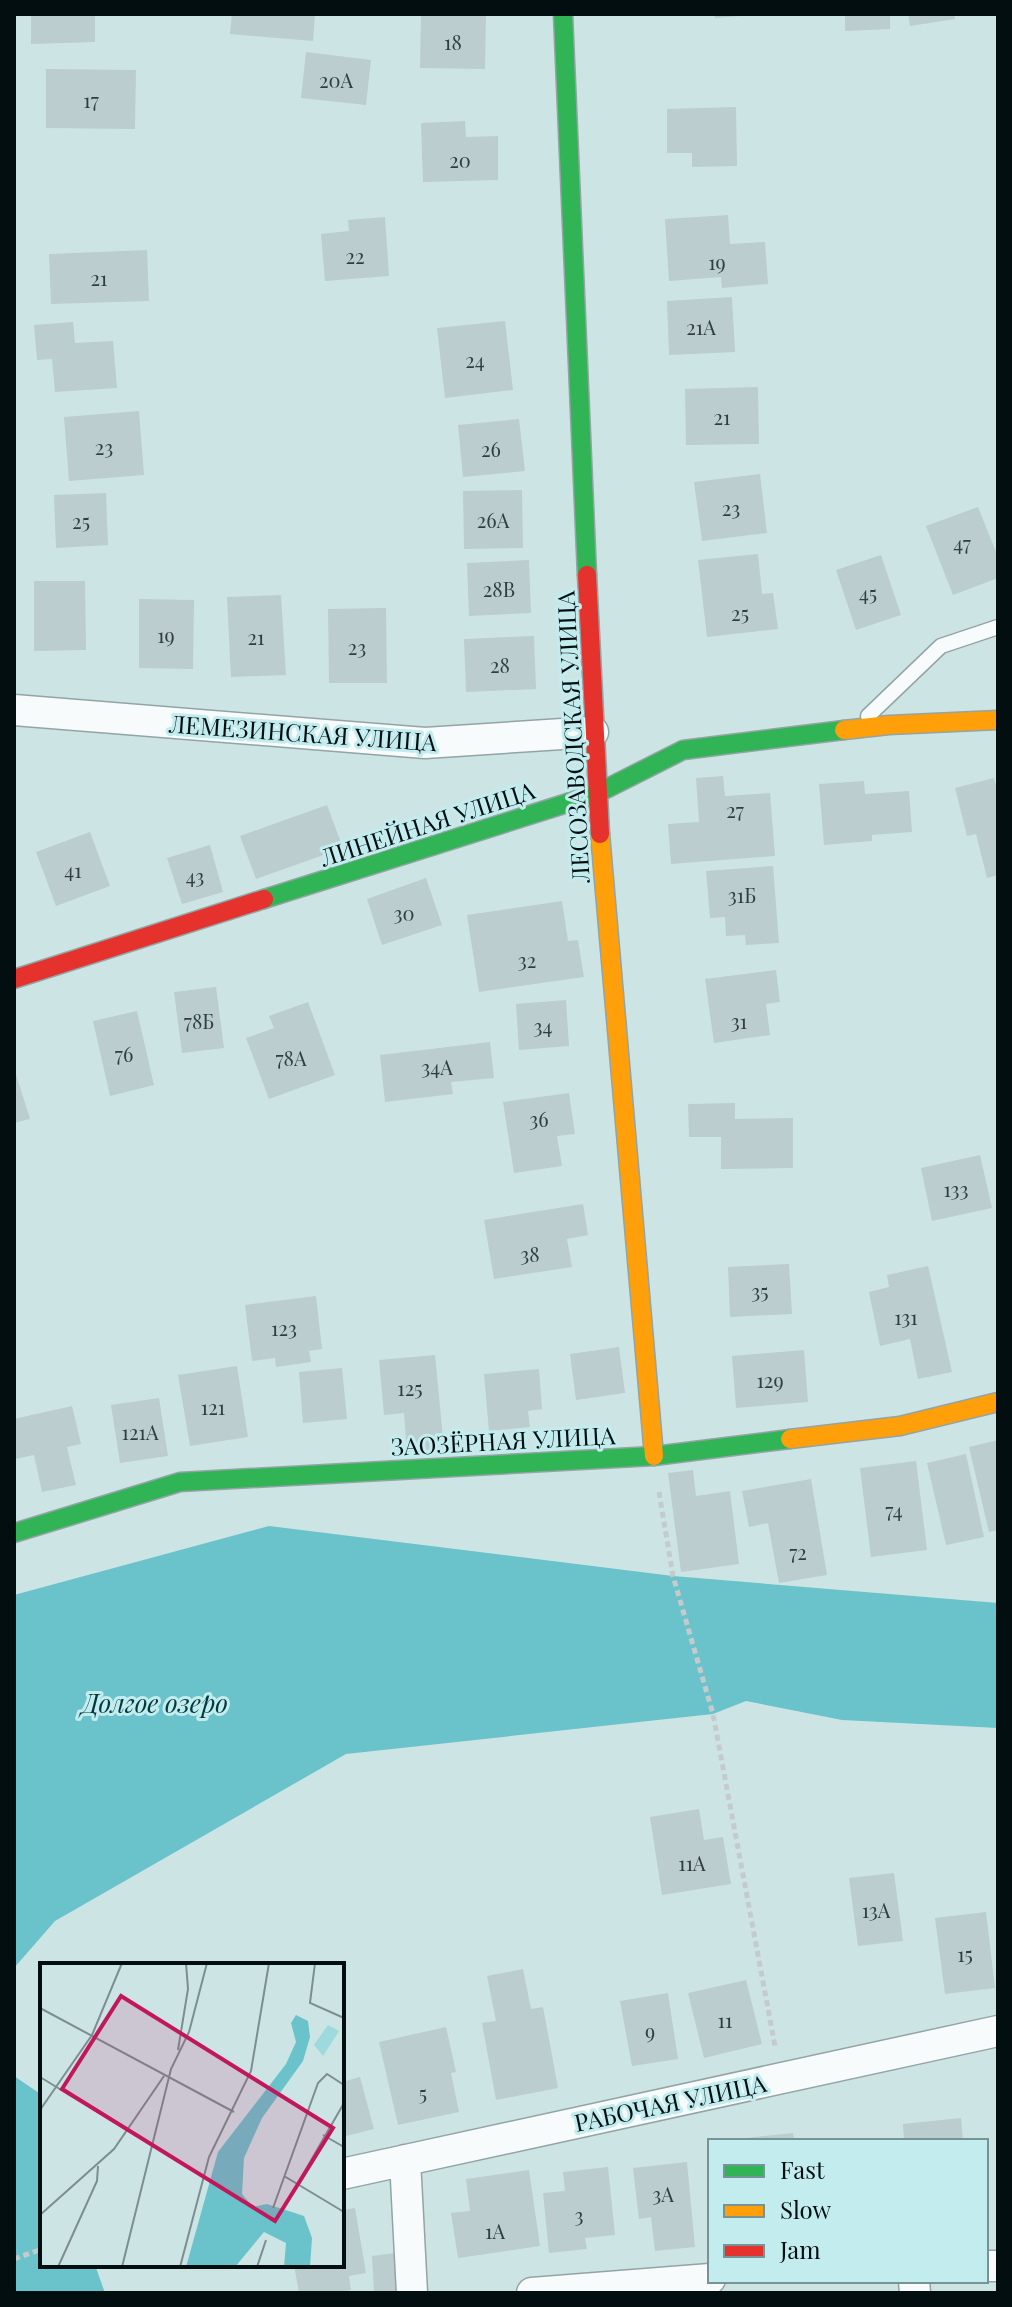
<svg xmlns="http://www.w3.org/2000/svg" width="1012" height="2307" font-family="'Playfair Display',serif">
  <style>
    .water { fill: #6ac3ca }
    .building { fill: #bbcdce }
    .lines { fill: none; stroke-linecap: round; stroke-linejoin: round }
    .lane-casing { stroke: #93a4a5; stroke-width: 17 }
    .street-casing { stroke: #93a4a5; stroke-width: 33 }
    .fast-casing { stroke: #93a4a5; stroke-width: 21 }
    .slow-casing { stroke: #93a4a5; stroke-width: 21 }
    .jam-casing { stroke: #93a4a5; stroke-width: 21 }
    .path { stroke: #c5cbcc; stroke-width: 5; stroke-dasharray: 6 4; stroke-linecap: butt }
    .lane { stroke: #f8fbfb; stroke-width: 14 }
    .street { stroke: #f8fbfb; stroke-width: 30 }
    .fast { stroke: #30b455; stroke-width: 18 }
    .slow { stroke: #ff9f0a; stroke-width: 18 }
    .jam { stroke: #e5322d; stroke-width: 18 }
    .labels { text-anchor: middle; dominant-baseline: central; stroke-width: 6; stroke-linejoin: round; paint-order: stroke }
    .number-label { font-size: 20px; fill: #303e3f }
    .street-label { font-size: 24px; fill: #020e0f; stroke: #c3ecef }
    .water-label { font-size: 26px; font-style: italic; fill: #01393e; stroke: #c3ecef }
    .inset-road { fill: none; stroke: #7c8e8f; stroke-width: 2 }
    .view { fill: #c2185b; fill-opacity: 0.15; stroke: #c2185b; stroke-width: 4 }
    .inset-edge { fill: none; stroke: #020e0f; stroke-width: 4 }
  </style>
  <rect width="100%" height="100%" fill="#cde4e5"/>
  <path class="water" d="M 269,1526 L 673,1576 L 998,1603 L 998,1728 L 842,1720 L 746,1701 L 713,1714 L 346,1754 L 55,1921 L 14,1968 L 14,1595 Z
    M 14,2076 L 42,2095 L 42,2265 L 95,2265 L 105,2293 L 14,2293 Z"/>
  <path class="building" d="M 31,14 L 95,14 L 95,42 L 31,44 Z
    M 232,14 L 315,14 L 313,41 L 230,34 Z
    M 421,14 L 486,14 L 485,69 L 420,68 Z
    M 714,14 L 741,14 L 741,16 L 715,18 Z
    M 845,14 L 890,14 L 890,29 L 845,31 Z
    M 908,14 L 954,14 L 955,19 L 910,26 Z
    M 306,52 L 371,60 L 366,105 L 301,98 Z
    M 46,69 L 136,70 L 135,129 L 46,128 Z
    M 736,107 L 737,166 L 692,167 L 692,153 L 667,153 L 667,109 Z
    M 465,121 L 466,137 L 498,136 L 498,180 L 423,182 L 421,123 Z
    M 728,215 L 730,244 L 765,242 L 768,284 L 722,288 L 721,277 L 669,281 L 665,219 Z
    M 385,217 L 389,276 L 325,281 L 321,234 L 349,231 L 348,220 Z
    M 147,250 L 149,301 L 51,304 L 49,254 Z
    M 732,297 L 735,352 L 669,355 L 667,301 Z
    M 505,321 L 513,390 L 445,398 L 437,328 Z
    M 73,322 L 75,343 L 113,341 L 117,388 L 55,392 L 52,359 L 37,360 L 34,325 Z
    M 758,387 L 759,444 L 686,445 L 685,389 Z
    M 139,411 L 144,475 L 69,481 L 64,417 Z
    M 519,419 L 525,471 L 463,477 L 458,425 Z
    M 760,474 L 767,533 L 702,541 L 694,482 Z
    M 522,490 L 523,548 L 464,549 L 463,491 Z
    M 106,493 L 108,545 L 56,548 L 54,495 Z
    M 978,507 L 998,557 L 998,578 L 953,595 L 926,526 Z
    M 758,554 L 762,594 L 773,593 L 778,629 L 707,637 L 698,560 Z
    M 881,555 L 901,615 L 856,630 L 836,570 Z
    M 529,560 L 531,613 L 469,616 L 467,563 Z
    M 34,581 L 85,581 L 86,650 L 34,651 Z
    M 281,595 L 286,675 L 231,677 L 227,597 Z
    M 139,599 L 194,600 L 193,669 L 139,668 Z
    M 386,608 L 387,683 L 329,683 L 328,609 Z
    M 534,636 L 536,689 L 466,692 L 464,639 Z
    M 723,776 L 725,796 L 770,793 L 775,856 L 671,864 L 668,824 L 699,822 L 696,778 Z
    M 994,778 L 998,792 L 998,875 L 987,878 L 976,834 L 967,836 L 955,788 Z
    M 864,781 L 865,794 L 909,791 L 912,832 L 872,835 L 872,841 L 824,845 L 819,784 Z
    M 327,805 L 343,848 L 256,879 L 240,836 Z
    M 90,832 L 110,886 L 56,906 L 36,852 Z
    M 210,845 L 223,892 L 182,904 L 167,858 Z
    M 773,866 L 779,943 L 746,945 L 745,935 L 726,936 L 725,917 L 710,918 L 706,871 Z
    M 426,878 L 442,925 L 382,945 L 367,899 Z
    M 562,901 L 568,941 L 578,940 L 584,977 L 479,992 L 467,915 Z
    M 776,970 L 780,1002 L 766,1004 L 770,1035 L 714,1043 L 705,979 Z
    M 216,987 L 224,1048 L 182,1053 L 174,992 Z
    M 566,1000 L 569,1046 L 519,1050 L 516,1004 Z
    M 308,1002 L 335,1075 L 269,1099 L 246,1038 L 274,1028 L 269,1016 Z
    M 137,1011 L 154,1085 L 110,1096 L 93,1021 Z
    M 490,1042 L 494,1078 L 451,1082 L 453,1094 L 385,1102 L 380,1055 Z
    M 14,1068 L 30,1119 L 14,1123 Z
    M 569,1093 L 575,1134 L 557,1136 L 562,1166 L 514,1173 L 503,1102 Z
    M 735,1103 L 735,1119 L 793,1118 L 793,1168 L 721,1169 L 721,1137 L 689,1137 L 688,1104 Z
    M 980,1155 L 992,1208 L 932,1221 L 921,1168 Z
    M 583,1204 L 588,1235 L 567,1239 L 572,1267 L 494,1279 L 484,1220 Z
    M 789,1264 L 792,1314 L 730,1317 L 728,1267 Z
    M 928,1266 L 952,1372 L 918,1379 L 910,1339 L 880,1346 L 869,1292 L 889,1287 L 887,1275 Z
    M 316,1296 L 322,1349 L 309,1351 L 311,1362 L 276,1367 L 275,1358 L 252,1361 L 245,1305 Z
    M 619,1347 L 625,1393 L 576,1400 L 570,1354 Z
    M 804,1350 L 808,1402 L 736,1408 L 732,1356 Z
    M 435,1355 L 444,1448 L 407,1452 L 404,1413 L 384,1415 L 379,1360 Z
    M 237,1366 L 248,1437 L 190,1446 L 178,1375 Z
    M 342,1368 L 347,1419 L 303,1423 L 299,1372 Z
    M 539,1369 L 542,1409 L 528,1411 L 530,1427 L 489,1431 L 484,1374 Z
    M 159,1398 L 168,1456 L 120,1463 L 111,1405 Z
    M 72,1406 L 81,1444 L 67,1447 L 76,1485 L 42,1492 L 34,1455 L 15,1459 L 14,1419 Z
    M 998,1440 L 998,1530 L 989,1532 L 969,1447 Z
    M 966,1454 L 984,1537 L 946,1545 L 927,1463 Z
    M 916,1461 L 927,1550 L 871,1557 L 860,1468 Z
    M 693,1470 L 696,1496 L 730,1491 L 739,1564 L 681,1572 L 668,1473 Z
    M 811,1479 L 827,1575 L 779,1583 L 768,1523 L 749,1527 L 742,1491 Z
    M 699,1809 L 704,1840 L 723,1837 L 731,1884 L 662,1895 L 650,1817 Z
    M 894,1873 L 903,1941 L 858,1946 L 849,1878 Z
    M 986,1912 L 995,1988 L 945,1994 L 935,1918 Z
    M 523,1969 L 531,2009 L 543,2007 L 558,2088 L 496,2100 L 482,2023 L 496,2021 L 487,1976 Z
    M 746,1980 L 762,2044 L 704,2058 L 688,1993 Z
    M 668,1993 L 678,2059 L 632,2066 L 620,2001 Z
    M 446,2027 L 456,2072 L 451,2073 L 459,2112 L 398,2125 L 379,2042 Z
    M 360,2077 L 374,2129 L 342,2137 L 342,2082 Z
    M 961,2118 L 963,2141 L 904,2141 L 903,2124 Z
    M 793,2133 L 794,2141 L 746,2141 L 746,2138 Z
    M 687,2162 L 695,2247 L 655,2251 L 651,2217 L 639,2219 L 633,2168 Z
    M 608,2167 L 615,2235 L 585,2238 L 587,2249 L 549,2253 L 543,2193 L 565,2191 L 563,2172 Z
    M 529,2170 L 540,2246 L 458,2258 L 451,2213 L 470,2211 L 466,2179 Z
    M 355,2208 L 366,2273 L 349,2276 L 351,2290 L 330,2293 L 299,2293 L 294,2265 L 342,2265 L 342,2210 Z
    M 395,2253 L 398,2293 L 374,2293 L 372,2256 Z"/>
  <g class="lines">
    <g class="lane-casing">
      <path id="lane" d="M 868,716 L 941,646 L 998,627"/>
    </g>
    <g class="street-casing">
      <path id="street" d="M 14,710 L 425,743 L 593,732
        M 405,2160 L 412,2293
        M 342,2174 L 998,2031
        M 986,2266 L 998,2266
        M 914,2281 L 915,2293
        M 532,2293 L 710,2279"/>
    </g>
    <g class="fast-casing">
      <path id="fast" d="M 563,14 L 587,575
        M 264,899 L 596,794 L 683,750 L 844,730
        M 14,1533 L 180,1482 L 654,1456 L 790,1439"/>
    </g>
    <g class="slow-casing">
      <path id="slow" d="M 844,730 L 889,725 L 998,720
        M 600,834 L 654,1456
        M 790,1439 L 900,1426 L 998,1402"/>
    </g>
    <g class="jam-casing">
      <path id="jam" d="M 587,575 L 600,834
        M 14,979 L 264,899"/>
    </g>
    <path class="path" d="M 659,1492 L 673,1576 L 713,1714 L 775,2046
      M 14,2259 L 42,2249"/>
    <use href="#lane" class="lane"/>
    <use href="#street" class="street"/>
    <use href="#fast" class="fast"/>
    <use href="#slow" class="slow"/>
    <use href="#jam" class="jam"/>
  </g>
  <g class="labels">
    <g class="number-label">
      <text x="453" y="41">18</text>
      <text x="336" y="79">20А</text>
      <text x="91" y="99">17</text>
      <text x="460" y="159">20</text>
      <text x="355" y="255">22</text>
      <text x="717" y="261">19</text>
      <text x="99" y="277">21</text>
      <text x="701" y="326">21А</text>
      <text x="475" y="359">24</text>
      <text x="722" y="416">21</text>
      <text x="104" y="446">23</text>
      <text x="491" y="448">26</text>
      <text x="731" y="507">23</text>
      <text x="493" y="519">26А</text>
      <text x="81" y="520">25</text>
      <text x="962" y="542">47</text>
      <text x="499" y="588">28В</text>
      <text x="868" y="592">45</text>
      <text x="740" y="612">25</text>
      <text x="166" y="634">19</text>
      <text x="256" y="636">21</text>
      <text x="357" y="646">23</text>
      <text x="500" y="664">28</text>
      <text x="735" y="809">27</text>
      <text x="73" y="869">41</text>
      <text x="195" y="875">43</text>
      <text x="742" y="894">31Б</text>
      <text x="404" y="912">30</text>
      <text x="527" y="959">32</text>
      <text x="199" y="1020">78Б</text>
      <text x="739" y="1020">31</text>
      <text x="543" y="1025">34</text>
      <text x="124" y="1053">76</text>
      <text x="291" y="1057">78А</text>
      <text x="437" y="1066">34А</text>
      <text x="539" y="1118">36</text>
      <text x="956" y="1188">133</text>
      <text x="530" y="1253">38</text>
      <text x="760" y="1290">35</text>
      <text x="906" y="1316">131</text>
      <text x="284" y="1327">123</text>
      <text x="770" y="1379">129</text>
      <text x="410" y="1387">125</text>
      <text x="213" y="1406">121</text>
      <text x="140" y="1431">121А</text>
      <text x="894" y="1509">74</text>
      <text x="798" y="1551">72</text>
      <text x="692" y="1862">11А</text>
      <text x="876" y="1909">13А</text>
      <text x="965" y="1953">15</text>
      <text x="725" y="2019">11</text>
      <text x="650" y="2030">9</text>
      <text x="423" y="2092">5</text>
      <text x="663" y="2193">3А</text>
      <text x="579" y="2214">3</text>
      <text x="495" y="2230">1А</text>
    </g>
    <g class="street-label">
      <text transform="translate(303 732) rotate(4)">ЛЕМЕЗИНСКАЯ УЛИЦА</text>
      <text transform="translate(572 737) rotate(-93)">ЛЕСОЗАВОДСКАЯ УЛИЦА</text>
      <text transform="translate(427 823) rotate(-18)">ЛИНЕЙНАЯ УЛИЦА</text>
      <text transform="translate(503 1440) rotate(-3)">ЗАОЗЁРНАЯ УЛИЦА</text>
      <text transform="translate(670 2102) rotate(-12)">РАБОЧАЯ УЛИЦА</text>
    </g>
    <g class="water-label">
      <text x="155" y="1702">Долгое озеро</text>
    </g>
  </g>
  <g transform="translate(40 1963)">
    <rect width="304" height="304" fill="#cde4e5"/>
    <path d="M 288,62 L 299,68 L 283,93 L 274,82 Z" fill="#9ddade"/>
    <path d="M 256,52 L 268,58 L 270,74 L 263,98 L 222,155 L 204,195 L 202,231 L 213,244 L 227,241 L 264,253 L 272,275 L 270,304 L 244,304 L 246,280 L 224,269 L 195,304 L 146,304 L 178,189 L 246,101 L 256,79 L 251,60 Z" fill="#6ac3ca"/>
    <path class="inset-road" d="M 275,0 L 270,40 L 304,55M 0,45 L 194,149M 138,87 L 148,26 L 146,0M 0,114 L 87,167M 0,147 L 52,72 L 82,0M 283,172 L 304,184M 244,213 L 304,249M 258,220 L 304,140M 233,245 L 278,120 L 287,111 L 304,122M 0,252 L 74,186 L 124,113M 18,304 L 57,218 L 58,203M 82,304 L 131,106 L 149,69 L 167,0M 140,304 L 169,194 L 211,108 L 229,0M 217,304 L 226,277"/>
    <path class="view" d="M 81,33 L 293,165 L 235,258 L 22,126 Z"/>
    <rect width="304" height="304" class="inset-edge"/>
  </g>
  <rect width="1012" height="2307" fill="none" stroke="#020e0f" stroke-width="32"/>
  <rect x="708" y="2139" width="280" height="144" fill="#c3ecef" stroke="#769395" stroke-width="2"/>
  <rect x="724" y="2165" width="40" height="12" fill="#30b455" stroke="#769395" stroke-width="2"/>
  <text x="780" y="2179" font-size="24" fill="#020e0f">Fast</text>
  <rect x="724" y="2205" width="40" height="12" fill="#ff9f0a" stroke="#769395" stroke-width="2"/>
  <text x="780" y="2219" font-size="24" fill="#020e0f">Slow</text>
  <rect x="724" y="2245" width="40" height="12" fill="#e5322d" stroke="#769395" stroke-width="2"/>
  <text x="780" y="2259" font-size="24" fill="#020e0f">Jam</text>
</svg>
